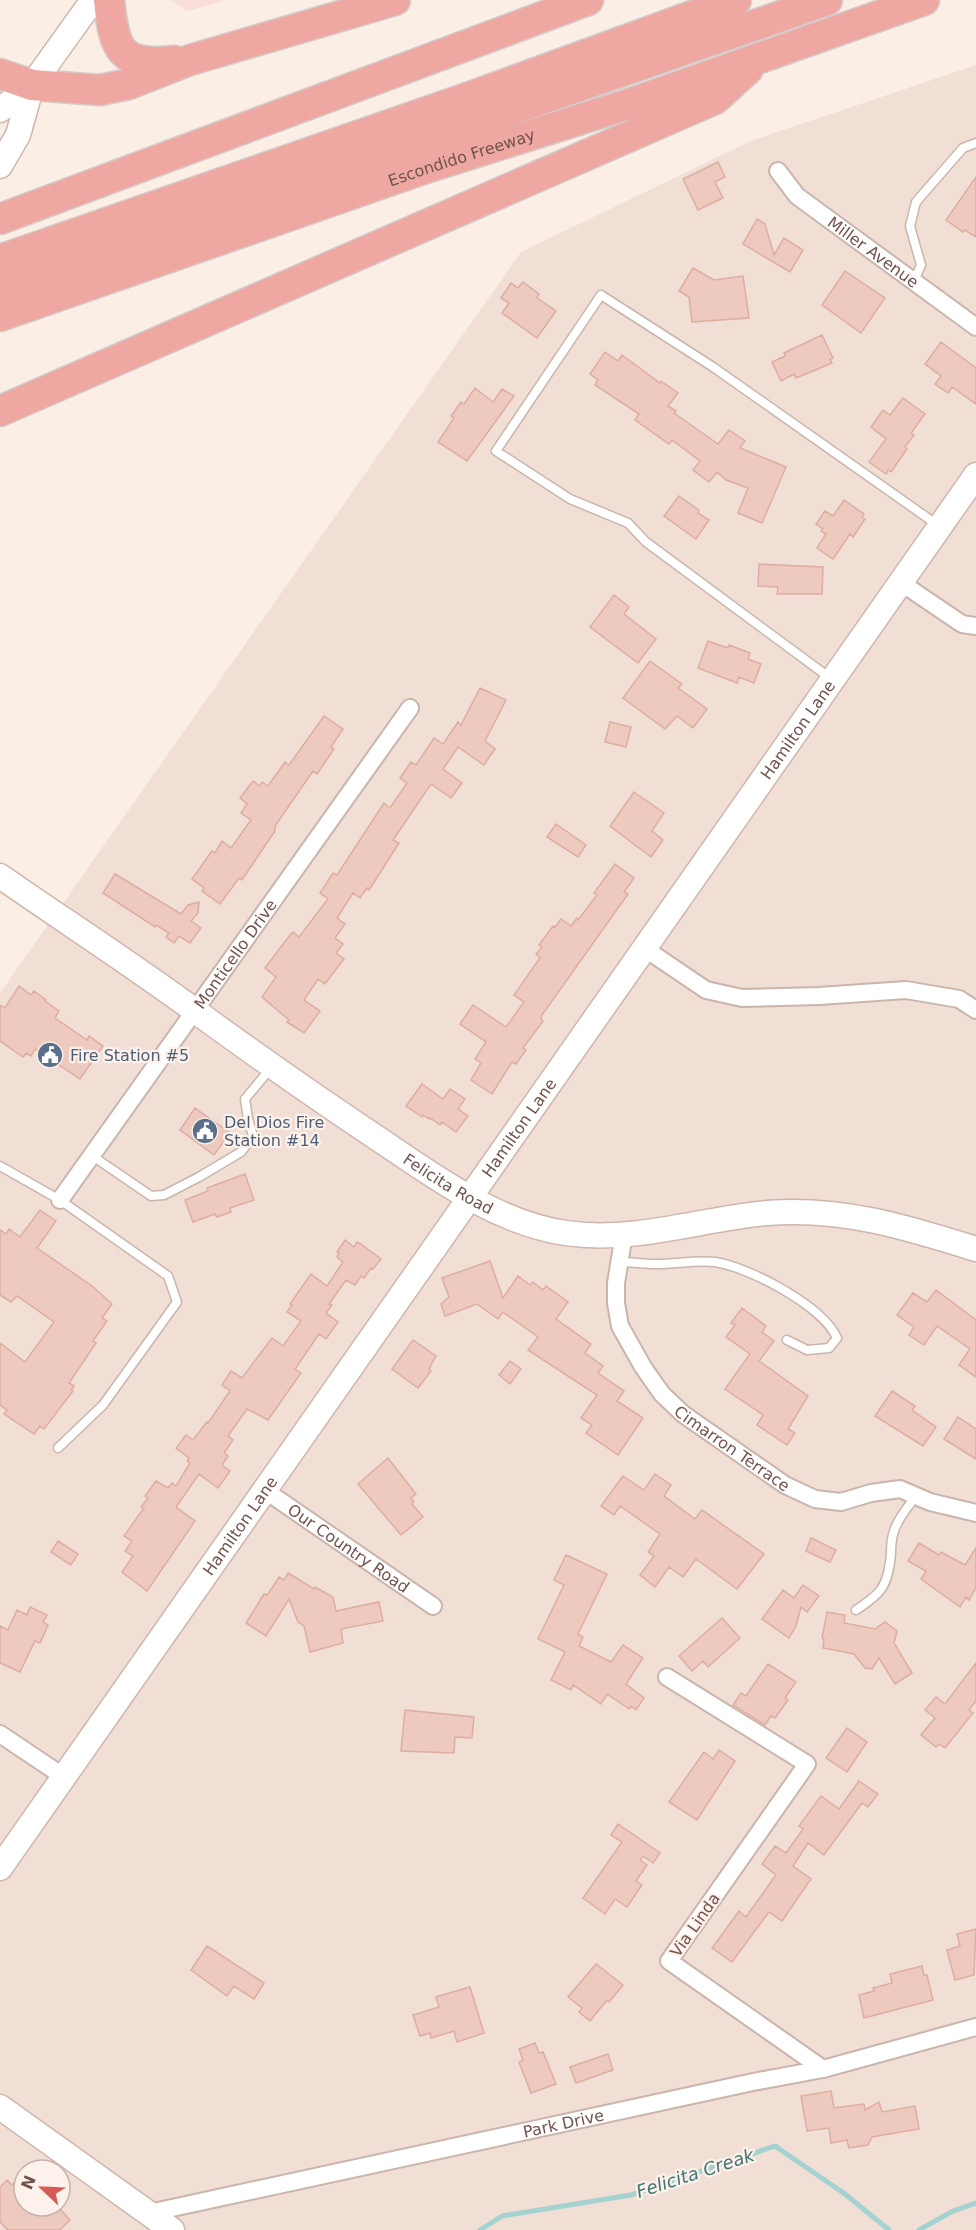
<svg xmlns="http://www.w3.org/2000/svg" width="976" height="2230" font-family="'DejaVu Sans',sans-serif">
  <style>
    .residential { fill: #f1ded4; fill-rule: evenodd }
    .commercial { fill: #f9ddda }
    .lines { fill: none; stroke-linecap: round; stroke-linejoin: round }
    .stream { stroke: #a3d2d1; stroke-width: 5 }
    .building { fill: #edc9bf; stroke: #deada1; stroke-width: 1.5 }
    .lane-casing { stroke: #cab5ac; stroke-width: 11 }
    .street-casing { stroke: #cab5ac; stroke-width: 20 }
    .secondary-casing { stroke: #cfb6ad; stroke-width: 27 }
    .highway-casing { stroke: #d4cbca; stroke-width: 33 }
    .lane { stroke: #fff; stroke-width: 8 }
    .street { stroke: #fff; stroke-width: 16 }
    .secondary { stroke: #fff; stroke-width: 24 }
    .highway { stroke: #eea7a1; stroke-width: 30 }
    .labels { text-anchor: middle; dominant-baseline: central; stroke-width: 4.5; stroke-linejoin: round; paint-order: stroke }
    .street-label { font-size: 16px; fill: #70534d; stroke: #fdf2eb }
    .service-label { font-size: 16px; fill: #4e5e75; stroke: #fdf2eb; text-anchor: start }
    .water-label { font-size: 18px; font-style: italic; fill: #427473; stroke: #fdf2eb }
  </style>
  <rect width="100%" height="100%" fill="#faeee5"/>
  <path class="residential" d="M 976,65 L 976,2230 L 0,2230 L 0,993 L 521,252 L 751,141 ZM 24,2170 L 60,2170 L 60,2206 L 24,2206 Z"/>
  <path class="commercial" d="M 171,0 L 227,0 L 187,11 Z"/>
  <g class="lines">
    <path class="stream" d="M 480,2230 L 502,2216 L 631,2195 L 775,2146 L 845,2194 L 889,2230
      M 919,2230 L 953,2211 L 976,2203"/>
  </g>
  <path class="building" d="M 718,162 L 725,177 L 715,182 L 723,198 L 698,210 L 683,179 Z
    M 976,177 L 976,237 L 965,230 L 963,232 L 946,220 Z
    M 757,219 L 765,224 L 774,255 L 784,238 L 803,250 L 790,272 L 743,244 Z
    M 693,268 L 714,280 L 743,276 L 749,318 L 692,322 L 689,297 L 679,291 Z
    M 845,271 L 885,298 L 861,333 L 822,305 Z
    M 523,282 L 539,294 L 537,298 L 556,311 L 537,338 L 502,313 L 509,303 L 501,298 L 511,283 L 518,288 Z
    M 822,335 L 833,358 L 830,359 L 832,363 L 796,378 L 794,374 L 781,381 L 772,362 L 785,356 L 784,353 Z
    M 941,342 L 976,368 L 976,404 L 952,387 L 948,393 L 935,384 L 941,376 L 925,364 Z
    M 605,352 L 618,361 L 622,355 L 660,383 L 661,381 L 678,393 L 668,406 L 676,411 L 674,413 L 718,444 L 729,430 L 745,441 L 740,448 L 786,467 L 762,523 L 738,513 L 748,488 L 726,480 L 717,472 L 709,482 L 693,470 L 700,461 L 672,440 L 669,444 L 635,420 L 639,414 L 595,385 L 598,380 L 590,374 Z
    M 475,388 L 493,402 L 502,389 L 514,396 L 467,461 L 438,442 L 454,418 L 451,416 L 461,402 L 464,404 Z
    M 903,398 L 925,414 L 911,433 L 914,435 L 905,447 L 907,449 L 891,472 L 888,470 L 886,474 L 869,462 L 886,439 L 871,427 L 883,410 L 890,415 Z
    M 679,496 L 699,510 L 698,513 L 709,520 L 696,539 L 664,516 Z
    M 844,500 L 864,514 L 862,517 L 865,519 L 853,537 L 850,534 L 833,559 L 817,548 L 826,534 L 821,531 L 823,529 L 816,524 L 825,511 L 833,516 Z
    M 759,564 L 823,567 L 822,594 L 777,594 L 778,587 L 758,586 Z
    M 614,595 L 629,607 L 624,614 L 656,639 L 638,663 L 590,627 Z
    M 708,641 L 728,648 L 729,645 L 750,653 L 748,659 L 761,664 L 754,683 L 739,677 L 737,683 L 698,668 Z
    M 650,661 L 682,684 L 678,688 L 707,709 L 693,728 L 677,716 L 665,729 L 623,698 Z
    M 480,688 L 506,700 L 485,741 L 495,749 L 484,765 L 458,747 L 443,769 L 462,783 L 451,798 L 431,784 L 393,840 L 399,843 L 369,890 L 367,888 L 360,898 L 353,893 L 337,918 L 345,924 L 335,938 L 343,944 L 336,953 L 344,959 L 325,984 L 318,979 L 304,1000 L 320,1011 L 304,1033 L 287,1022 L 289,1020 L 262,997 L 276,977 L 265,968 L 290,935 L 293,932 L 299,937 L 328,899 L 320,893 L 333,873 L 337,875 L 384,803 L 390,808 L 407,783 L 400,778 L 411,762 L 416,765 L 434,738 L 443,744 L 458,722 L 461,725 Z
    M 324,716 L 343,729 L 331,747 L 334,749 L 317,774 L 313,771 L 275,826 L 275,831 L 242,880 L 239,878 L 220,904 L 202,891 L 204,888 L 192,879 L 212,851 L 215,853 L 222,841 L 231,848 L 251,820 L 241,813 L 247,804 L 240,798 L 253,781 L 260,786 L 262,782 L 268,786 L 285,762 L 289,765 Z
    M 610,722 L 631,727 L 626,747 L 605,742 Z
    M 634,792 L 664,813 L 652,831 L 663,840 L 651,857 L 610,826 Z
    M 556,824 L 586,845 L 578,857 L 547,837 Z
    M 615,864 L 634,878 L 624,892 L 628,894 L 542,1015 L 541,1019 L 543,1021 L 523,1048 L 526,1050 L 516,1064 L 512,1062 L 492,1094 L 471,1080 L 481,1063 L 475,1059 L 486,1042 L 460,1024 L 473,1005 L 506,1027 L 524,1002 L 514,995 L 540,958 L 536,954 L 542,947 L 539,945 L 553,926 L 555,927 L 561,919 L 571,926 L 577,918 L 578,920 L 597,895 L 594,893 Z
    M 115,874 L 181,914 L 188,905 L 199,902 L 198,913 L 191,921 L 201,928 L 190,943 L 179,936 L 174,943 L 166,937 L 169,933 L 156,925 L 155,927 L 103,893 Z
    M 19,986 L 31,995 L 34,991 L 46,1000 L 45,1001 L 59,1011 L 55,1018 L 87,1040 L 89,1036 L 103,1046 L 80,1079 L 35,1049 L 31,1056 L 26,1053 L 23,1057 L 0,1041 L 0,1005 L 5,1008 Z
    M 422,1084 L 443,1099 L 450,1089 L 465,1099 L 458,1109 L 468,1116 L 456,1132 L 442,1122 L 440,1125 L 430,1118 L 429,1119 L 423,1115 L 422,1117 L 406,1106 Z
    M 195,1108 L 230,1133 L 214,1155 L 180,1130 Z
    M 245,1174 L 254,1200 L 230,1208 L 231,1212 L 217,1217 L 215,1214 L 193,1222 L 185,1200 L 208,1191 L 207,1188 Z
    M 40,1210 L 56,1221 L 37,1248 L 92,1286 L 112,1304 L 102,1318 L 107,1321 L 93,1341 L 96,1343 L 69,1383 L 74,1386 L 71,1390 L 73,1391 L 44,1429 L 40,1426 L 34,1434 L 4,1414 L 7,1410 L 0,1405 L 0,1343 L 25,1362 L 54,1322 L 17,1296 L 11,1302 L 0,1295 L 0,1230 L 6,1234 L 9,1229 L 20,1237 Z
    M 345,1240 L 354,1247 L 357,1242 L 359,1243 L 381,1259 L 373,1269 L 371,1268 L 364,1278 L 361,1276 L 355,1285 L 346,1280 L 329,1304 L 332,1305 L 326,1313 L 338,1322 L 326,1339 L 319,1334 L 295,1369 L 301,1373 L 268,1420 L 247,1409 L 228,1436 L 233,1440 L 224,1453 L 228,1456 L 222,1465 L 230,1471 L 218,1488 L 199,1474 L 176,1507 L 195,1521 L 147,1591 L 122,1572 L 133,1556 L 125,1551 L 132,1541 L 124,1536 L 144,1508 L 141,1507 L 148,1498 L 145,1496 L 156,1481 L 168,1488 L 172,1483 L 176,1486 L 190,1463 L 187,1461 L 189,1458 L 176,1448 L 186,1435 L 193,1440 L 207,1422 L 208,1423 L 230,1391 L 222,1385 L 231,1371 L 242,1378 L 272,1338 L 283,1346 L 301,1321 L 287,1312 L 292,1305 L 290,1304 L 311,1274 L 327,1286 L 343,1262 L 337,1257 L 339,1253 L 337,1252 Z
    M 490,1261 L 503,1298 L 518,1276 L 530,1285 L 533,1282 L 543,1290 L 546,1286 L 568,1302 L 556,1319 L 591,1344 L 585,1353 L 603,1366 L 598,1373 L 624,1391 L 617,1401 L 643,1418 L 618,1455 L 586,1433 L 592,1425 L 581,1418 L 597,1395 L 528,1350 L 538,1337 L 503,1312 L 498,1319 L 477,1304 L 445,1316 L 441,1304 L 449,1297 L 442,1278 Z
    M 936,1290 L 976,1320 L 976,1377 L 959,1365 L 970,1349 L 937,1326 L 924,1345 L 909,1335 L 914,1327 L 897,1315 L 913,1293 L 927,1302 Z
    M 742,1308 L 766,1326 L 762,1332 L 774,1341 L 759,1361 L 808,1396 L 788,1429 L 795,1433 L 787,1445 L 757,1425 L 763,1415 L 725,1389 L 750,1354 L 726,1337 L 735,1325 L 731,1323 Z
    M 413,1340 L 436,1356 L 429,1369 L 431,1371 L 418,1388 L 392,1369 Z
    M 510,1361 L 521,1369 L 510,1384 L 499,1375 Z
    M 892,1391 L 915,1406 L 912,1410 L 936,1427 L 923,1446 L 875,1416 Z
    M 958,1417 L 976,1429 L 976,1459 L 944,1439 Z
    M 388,1458 L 416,1494 L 411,1498 L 414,1502 L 412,1504 L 423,1517 L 401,1535 L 358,1484 Z
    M 655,1474 L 671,1485 L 664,1496 L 695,1519 L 702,1510 L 764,1554 L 737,1589 L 696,1559 L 683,1577 L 669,1567 L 655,1587 L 640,1575 L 654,1556 L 648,1552 L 660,1534 L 620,1506 L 614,1515 L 601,1506 L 623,1476 L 644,1490 Z
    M 811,1538 L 836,1550 L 830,1562 L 806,1551 Z
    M 58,1541 L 78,1554 L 71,1565 L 51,1552 Z
    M 919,1543 L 939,1555 L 941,1552 L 965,1565 L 976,1548 L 976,1588 L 969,1600 L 966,1597 L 960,1607 L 921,1579 L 926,1571 L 908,1561 Z
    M 566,1555 L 607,1574 L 578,1634 L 583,1637 L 579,1646 L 611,1662 L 623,1645 L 643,1658 L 626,1684 L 644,1698 L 636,1710 L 631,1706 L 629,1709 L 607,1694 L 601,1704 L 573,1685 L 571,1690 L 551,1680 L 565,1652 L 538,1639 L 564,1585 L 554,1580 Z
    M 288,1573 L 314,1589 L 315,1587 L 333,1597 L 336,1611 L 379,1602 L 383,1621 L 341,1629 L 343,1643 L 310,1652 L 304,1626 L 298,1622 L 289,1599 L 266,1636 L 246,1623 L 264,1594 L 267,1595 L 270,1591 L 279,1577 L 284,1580 Z
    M 803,1585 L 819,1596 L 807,1612 L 801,1607 L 796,1626 L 789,1638 L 762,1619 L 783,1590 L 794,1598 Z
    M 30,1607 L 47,1615 L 43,1622 L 48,1625 L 40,1643 L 35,1641 L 20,1672 L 0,1663 L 0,1626 L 8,1630 L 17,1610 L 27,1615 Z
    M 827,1612 L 845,1615 L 844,1623 L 875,1629 L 885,1622 L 897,1631 L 894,1643 L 912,1673 L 895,1684 L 879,1658 L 872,1669 L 865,1668 L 854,1654 L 823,1648 L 824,1639 L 822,1638 Z
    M 722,1618 L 740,1638 L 708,1667 L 703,1661 L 692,1671 L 679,1656 Z
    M 976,1663 L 976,1701 L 969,1710 L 973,1713 L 945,1748 L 939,1744 L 936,1747 L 921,1735 L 935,1718 L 925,1710 L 936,1697 L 945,1704 Z
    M 768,1664 L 796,1682 L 785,1698 L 788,1700 L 775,1718 L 771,1716 L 765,1725 L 733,1705 L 741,1693 L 746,1696 Z
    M 405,1710 L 474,1717 L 472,1738 L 455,1737 L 454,1753 L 401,1751 Z
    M 847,1728 L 867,1742 L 847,1772 L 826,1758 Z
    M 719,1750 L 735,1761 L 697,1820 L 669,1802 L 704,1752 L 713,1759 Z
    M 859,1781 L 878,1794 L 868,1807 L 862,1803 L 824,1855 L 808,1843 L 793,1866 L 811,1879 L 782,1921 L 769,1912 L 732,1962 L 712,1948 L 739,1911 L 746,1917 L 776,1875 L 762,1864 L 775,1846 L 786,1853 L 803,1829 L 799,1826 L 821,1796 L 839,1809 Z
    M 618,1824 L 660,1853 L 653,1863 L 643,1856 L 640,1860 L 647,1865 L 636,1881 L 642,1885 L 627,1907 L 615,1899 L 605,1914 L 583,1898 L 622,1842 L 611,1835 Z
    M 976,1929 L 974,1975 L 955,1980 L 947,1950 L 960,1946 L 957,1934 Z
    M 207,1946 L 264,1983 L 254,1999 L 234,1986 L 227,1996 L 191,1970 Z
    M 596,1964 L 623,1985 L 609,2002 L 607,2000 L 590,2021 L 579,2012 L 582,2008 L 568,1997 Z
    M 922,1966 L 924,1975 L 927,1975 L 933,2000 L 864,2018 L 859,1995 L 874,1991 L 873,1988 L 892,1983 L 890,1974 Z
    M 470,1987 L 484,2033 L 457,2042 L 454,2031 L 431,2038 L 430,2033 L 420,2036 L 413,2015 L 439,2007 L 436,1997 Z
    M 535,2043 L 539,2053 L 543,2052 L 556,2084 L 531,2093 L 519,2062 L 523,2060 L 519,2049 Z
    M 608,2054 L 613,2070 L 576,2083 L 570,2067 Z
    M 831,2091 L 834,2108 L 864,2104 L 865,2110 L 879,2102 L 882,2112 L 915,2106 L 919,2129 L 872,2137 L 868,2145 L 849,2148 L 847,2140 L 831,2143 L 829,2128 L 807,2131 L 801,2096 Z
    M 7,2180 L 12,2185 L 15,2182 L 24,2190 L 24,2206 L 57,2206 L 70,2220 L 60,2230 L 8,2230 L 0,2222 L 0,2187 Z"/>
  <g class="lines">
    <g class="lane-casing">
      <path id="lane" d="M 914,281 L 921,265 L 910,226 L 916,202 L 963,148 L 976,143
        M 830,678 L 646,542 L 628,523 L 570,499 L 496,451 L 601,295 L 713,367 L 939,526
        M 91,1155 L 151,1196 L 164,1195 L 199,1177 L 241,1152 L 253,1136 L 248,1119 L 245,1099 L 271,1068
        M 0,1166 L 60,1200 L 168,1276 L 177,1302 L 103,1405 L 58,1448
        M 619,1262 C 631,1262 644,1264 656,1264 C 676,1264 695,1260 715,1262 C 749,1267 823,1306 837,1338 L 829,1348 L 807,1350 L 787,1340
        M 856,1610 C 882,1593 888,1586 891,1554 C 891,1547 891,1539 894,1531 C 898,1518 908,1507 916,1496"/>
    </g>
    <g class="street-casing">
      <g id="street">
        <path id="s1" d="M 778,171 L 797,196 L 976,327"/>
        <path d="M 900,582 L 962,624 L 976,626"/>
        <path d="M 644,948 L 706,990 L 742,998 L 819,996 L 906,990 L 959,999 L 976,1010"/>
        <path id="s2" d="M 60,1200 L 410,708"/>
        <path id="s3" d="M 624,1234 L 616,1283 L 616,1303 L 620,1326 L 643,1367 L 662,1394 L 683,1414 L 785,1485 L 815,1499 L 841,1502 L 871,1493 L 900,1489 L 930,1502 L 976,1513"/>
        <path id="s4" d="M 263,1489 L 433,1606"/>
        <path d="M 667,1677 L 807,1764 L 669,1961 L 823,2069"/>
        <path d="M 0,1734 L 64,1777"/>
        <path id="s5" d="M 149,2213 L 753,2082 L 823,2069 L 976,2027"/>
      </g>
    </g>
    <g class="secondary-casing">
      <g id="secondary">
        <path d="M 0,110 L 32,85 L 93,0"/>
        <path d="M 0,166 L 18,135 L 32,85"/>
        <path id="s6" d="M 0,876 C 66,922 133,965 198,1013 C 257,1056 317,1098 377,1138 C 434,1176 496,1223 566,1233 C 633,1243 701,1219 767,1213 C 841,1207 906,1227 976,1249"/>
        <path id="s7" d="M 0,1868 L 976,475"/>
        <path d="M 0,2107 L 172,2230"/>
      </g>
    </g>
    <g class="highway-casing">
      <g id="highway">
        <path d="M 109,0 C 114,50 120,67 175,61"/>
        <path d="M 0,74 L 32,85 L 100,90 L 129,84 L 190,60 L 395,0"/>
        <path d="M 0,219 L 588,0"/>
        <path d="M 0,260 L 470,97 L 736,0"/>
        <path d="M 0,287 L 827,0"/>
        <path id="s8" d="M 0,316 L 426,168 L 635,102 L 924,0"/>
        <path d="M 0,411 L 715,99 L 748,69"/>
      </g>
    </g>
    <use href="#lane" class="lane"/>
    <use href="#street" class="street"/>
    <use href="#secondary" class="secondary"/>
    <use href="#highway" class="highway"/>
  </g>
  <defs>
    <g id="civic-disc" transform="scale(1.35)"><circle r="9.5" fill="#5c6f8a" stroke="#fdf2eb"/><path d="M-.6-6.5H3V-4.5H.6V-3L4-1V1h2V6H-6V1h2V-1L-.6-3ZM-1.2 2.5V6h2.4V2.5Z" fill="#fff"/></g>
  </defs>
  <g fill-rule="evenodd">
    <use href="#civic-disc" x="50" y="1055"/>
    <use href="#civic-disc" x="205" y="1131"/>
  </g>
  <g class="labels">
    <g class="street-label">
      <text stroke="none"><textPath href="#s8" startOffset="488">Escondido Freeway</textPath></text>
      <text stroke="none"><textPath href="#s1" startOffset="126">Miller Avenue</textPath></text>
      <text stroke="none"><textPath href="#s7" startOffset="1390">Hamilton Lane</textPath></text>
      <text stroke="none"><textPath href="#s2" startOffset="302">Monticello Drive</textPath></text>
      <text stroke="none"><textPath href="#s7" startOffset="904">Hamilton Lane</textPath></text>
      <text stroke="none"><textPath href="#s6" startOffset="544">Felicita Road</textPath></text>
      <text stroke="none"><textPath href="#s3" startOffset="262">Cimarron Terrace</textPath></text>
      <text stroke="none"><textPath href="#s7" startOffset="418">Hamilton Lane</textPath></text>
      <text stroke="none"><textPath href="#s4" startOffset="104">Our Country Road</textPath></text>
      <text transform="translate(695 1925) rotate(-55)">Via Linda</text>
      <text stroke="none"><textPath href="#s5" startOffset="424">Park Drive</textPath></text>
    </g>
    <g class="service-label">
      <text x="70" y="1055">Fire Station #5</text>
      <text x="224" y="1122">Del Dios Fire<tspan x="224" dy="18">Station #14</tspan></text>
    </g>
    <g class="water-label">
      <text transform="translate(695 2173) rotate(-18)">Felicita Creak</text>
    </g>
  </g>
  <g transform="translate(42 2188) rotate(293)"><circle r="28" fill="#fdf2eb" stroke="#c5b2ac" stroke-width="1.5"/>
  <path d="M0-4.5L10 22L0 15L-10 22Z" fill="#d85a55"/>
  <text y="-9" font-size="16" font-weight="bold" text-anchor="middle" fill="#70534d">N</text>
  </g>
</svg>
